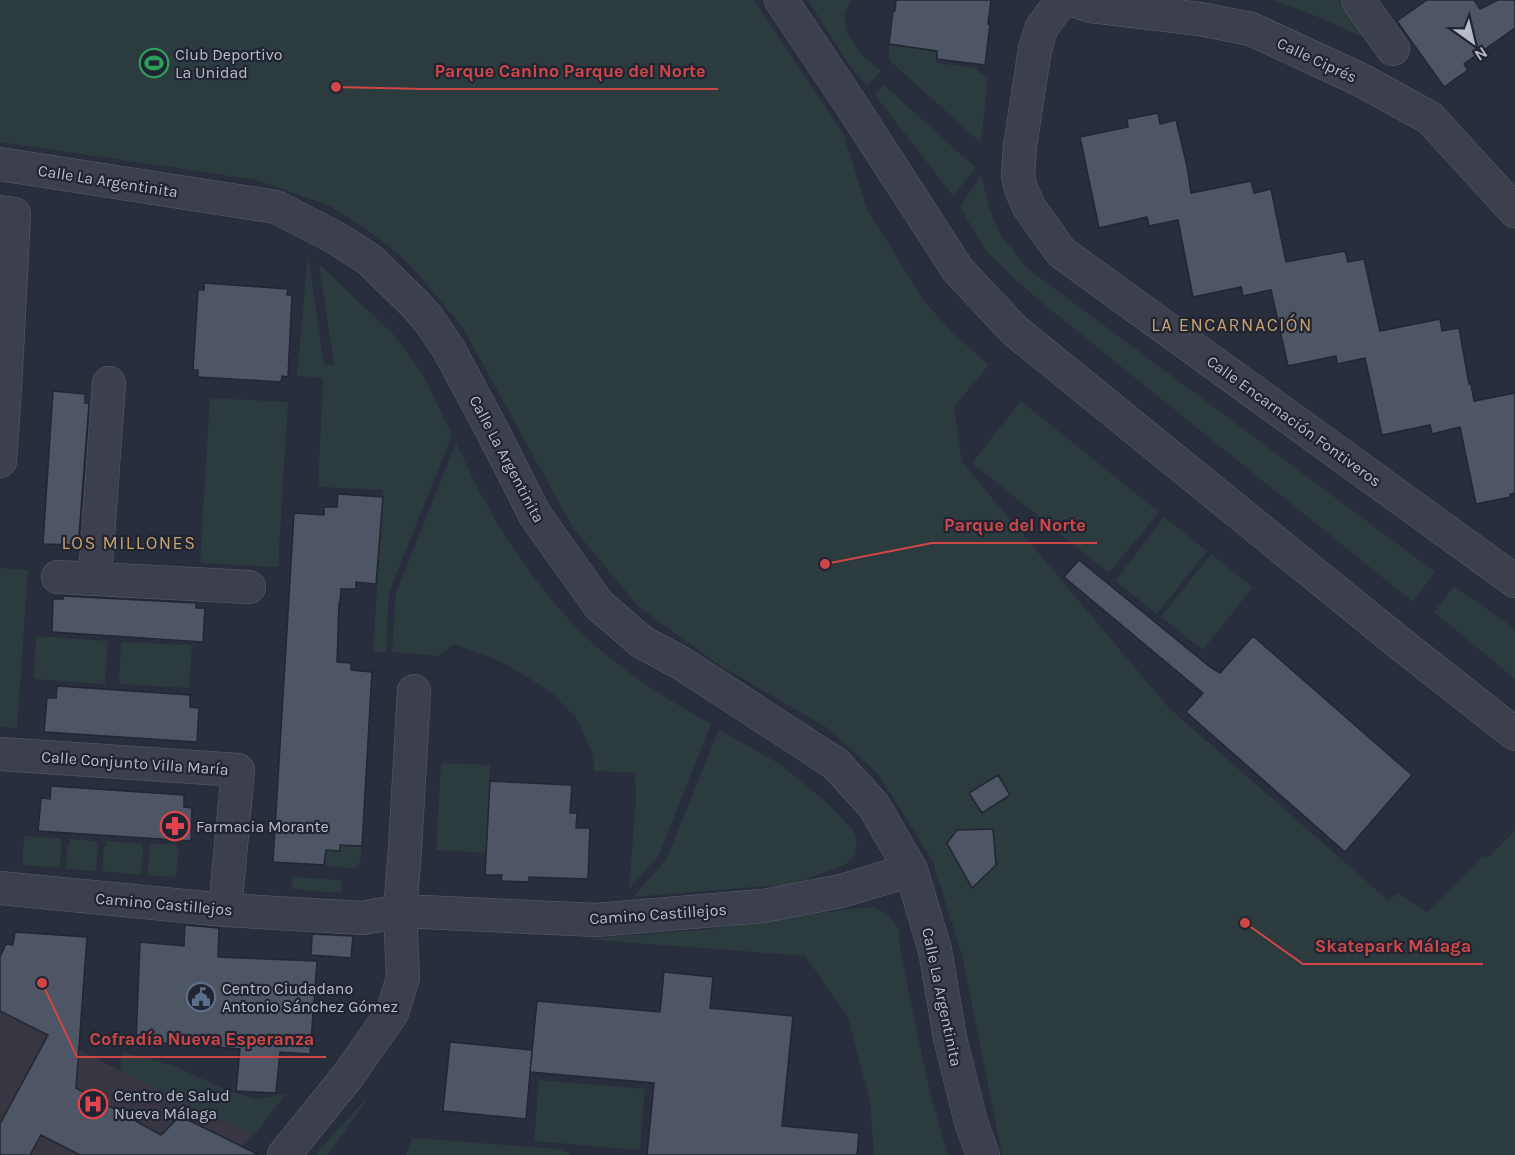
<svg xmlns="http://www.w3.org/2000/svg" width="1515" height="1155" font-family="Karla,sans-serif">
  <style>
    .medical { fill: #383641 }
    .green { fill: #2b3b3e }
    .building { fill: #4e5564; stroke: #222733; stroke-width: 1.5 }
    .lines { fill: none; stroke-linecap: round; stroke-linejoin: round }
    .minor-casing { stroke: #595e6a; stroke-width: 34 }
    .minor { stroke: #3b404c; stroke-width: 33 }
    .labels { text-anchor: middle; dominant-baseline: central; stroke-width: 4.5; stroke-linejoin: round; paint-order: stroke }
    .poi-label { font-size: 16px; fill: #b7bcc7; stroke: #202531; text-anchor: start }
    .street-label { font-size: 16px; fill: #b7bcc7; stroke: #202531 }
    .neighbourhood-label { font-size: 18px; letter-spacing: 1.5px; fill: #c8a172; stroke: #202531 }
    .leader { fill: none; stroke: #d04648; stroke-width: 2 }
    .callout-dot { fill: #d04648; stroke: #202531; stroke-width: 2 }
    .callout-label { font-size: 18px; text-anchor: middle; font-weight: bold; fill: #d04648; stroke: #202531; stroke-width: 4.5; stroke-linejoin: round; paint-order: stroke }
  </style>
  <rect width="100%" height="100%" fill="#282e3c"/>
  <path class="medical" d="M 0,1011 L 79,1050 L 253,1136 L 234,1155 L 0,1155 Z"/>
  <path class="green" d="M 0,0 L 754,0 L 843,133 L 867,209 L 923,300 L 953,333 L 989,365 L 954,407 L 962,462 L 1169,708 L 1389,901 L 1397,893 L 1427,912 L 1483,856 L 1487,858 L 1515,831 L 1515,1155 L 1002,1155 L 962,955 L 932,860 L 878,774 L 829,729 L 716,663 L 639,607 L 573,528 L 463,328 L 412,267 L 397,253 L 373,234 L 330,206 L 257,180 L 0,142 Z
    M 808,0 L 852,0 L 844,14 L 847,33 L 860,53 L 881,71 L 867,86 L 849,65 Z
    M 1271,0 L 1339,0 L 1364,33 L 1360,36 L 1311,14 Z
    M 889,44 L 937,52 L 936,63 L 976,68 L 981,74 L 988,76 L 981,143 L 889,60 Z
    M 884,85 L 976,168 L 953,196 L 875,95 Z
    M 981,175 L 990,211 L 1000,234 L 1027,268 L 1435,572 L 1413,602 L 1051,310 L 1018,282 L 986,251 L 960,207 Z
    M 308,253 L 324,365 L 334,365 L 319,264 L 394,335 L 422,373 L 452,435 L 389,592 L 386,652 L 373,652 L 383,490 L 318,487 L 323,378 L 297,376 Z
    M 210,398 L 288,402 L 278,567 L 200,563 Z
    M 1021,401 L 1159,512 L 1109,573 L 972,463 Z
    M 456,443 C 467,465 477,488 489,509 C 518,559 554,609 598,648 C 633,678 672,702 711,724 L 659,855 L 629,889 L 636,797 L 635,773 L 594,771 L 594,761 L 592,752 L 577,719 L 552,693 L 519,672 L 497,660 L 454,644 L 439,656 L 392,652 L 396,593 Z
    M 1164,517 L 1207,551 L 1157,614 L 1115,581 Z
    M 1211,554 L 1253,587 L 1203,650 L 1161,617 Z
    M 0,568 L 28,570 L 17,728 L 0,727 Z
    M 1454,586 L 1515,629 L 1515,679 L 1434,612 Z
    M 36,636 L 108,641 L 105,684 L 34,679 Z
    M 121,642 L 192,645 L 189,688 L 119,684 Z
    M 719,729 L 781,765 L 824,800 L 854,831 L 857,840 L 855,855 L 845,865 L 793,884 L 633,897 L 666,860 Z
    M 441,763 L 490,765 L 486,853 L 436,850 Z
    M 24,836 L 60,838 L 60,842 L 61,842 L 60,868 L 22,865 Z
    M 70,839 L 96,841 L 96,845 L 98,845 L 96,871 L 66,869 L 68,843 L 70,843 Z
    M 106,841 L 142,844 L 142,847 L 143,848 L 141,875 L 102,871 L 104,846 L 106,846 Z
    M 150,843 L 177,845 L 177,850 L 179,850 L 176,877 L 147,875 Z
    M 340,845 L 362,846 C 361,854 362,864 354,868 L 324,866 L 326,850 L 340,851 Z
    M 292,877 L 342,880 L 341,893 L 291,889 Z
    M 874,907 L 889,915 L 899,929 L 900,946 L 909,994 L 931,1097 L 948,1155 L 874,1155 L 870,1101 L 848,1017 L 805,956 L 582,939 L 711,929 L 848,909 Z
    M 123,1052 L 174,1066 L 227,1090 L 255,1099 L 286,1094 L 253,1136 L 120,1071 Z
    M 539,1080 L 645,1089 L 640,1150 L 534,1141 Z
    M 373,1091 L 328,1155 L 316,1155 L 321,1148 Z
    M 412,1138 L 559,1149 L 572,1155 L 406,1155 Z"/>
  <path class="building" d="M 896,0 L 991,0 L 988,24 L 990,24 L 985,65 L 937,59 L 937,51 L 889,44 L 893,11 L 895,11 Z
    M 1427,0 L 1474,0 L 1480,9 L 1498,0 L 1515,0 L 1515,28 L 1464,64 L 1468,70 L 1444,87 L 1397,21 Z
    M 1158,113 L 1160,124 L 1176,120 L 1187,166 L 1191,193 L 1251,181 L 1254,193 L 1271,189 L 1286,262 L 1345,251 L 1348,262 L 1364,259 L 1380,331 L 1440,319 L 1442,331 L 1459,328 L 1469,384 L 1471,384 L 1474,401 L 1515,393 L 1515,493 L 1510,494 L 1510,497 L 1476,504 L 1460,427 L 1432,434 L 1430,425 L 1382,435 L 1365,358 L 1337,364 L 1336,356 L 1288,366 L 1271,290 L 1243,296 L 1241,287 L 1193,297 L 1178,220 L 1149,226 L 1147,217 L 1099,228 L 1080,137 L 1128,127 L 1127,119 Z
    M 204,283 L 288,289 L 287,295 L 292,295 L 288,377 L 282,376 L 281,382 L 198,377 L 198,370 L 193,370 L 198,290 L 204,290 Z
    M 53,391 L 85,394 L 85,403 L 89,403 L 79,536 L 77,536 L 76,545 L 43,544 Z
    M 338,494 L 383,497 L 376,584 L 356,582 L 356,589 L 341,589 L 340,603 L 339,603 L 337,662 L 351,663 L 351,670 L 372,672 L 362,846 L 340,845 L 340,851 L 326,850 L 324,865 L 273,862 L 294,513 L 324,515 L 324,507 L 337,507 Z
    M 1079,560 L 1210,667 L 1220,673 L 1253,636 L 1412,775 L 1345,852 L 1186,712 L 1203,693 L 1064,577 Z
    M 63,596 L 196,603 L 196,608 L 205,608 L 203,642 L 52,632 L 53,599 L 63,599 Z
    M 57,686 L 190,695 L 190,707 L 199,708 L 197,742 L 44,732 L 47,698 L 56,698 Z
    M 998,775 L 1010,795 L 982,813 L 969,793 Z
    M 490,781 L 572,785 L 570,813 L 577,813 L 576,828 L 590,828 L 588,879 L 529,877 L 529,882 L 501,881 L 502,875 L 485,875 Z
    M 51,786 L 184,795 L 184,807 L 192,808 L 191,841 L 38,831 L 41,798 L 50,799 Z
    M 993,829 L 996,865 L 972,888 L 947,843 L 957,830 Z
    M 185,925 L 219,928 L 218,957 L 317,961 L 310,1054 L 280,1052 L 276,1093 L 236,1091 L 240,1049 L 136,1041 L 140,942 L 184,946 Z
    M 15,932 L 87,937 L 76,1088 L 161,1135 L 180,1116 L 259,1155 L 80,1155 L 41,1135 L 30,1155 L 0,1155 L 0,1124 L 48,1035 L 0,1011 L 0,957 L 6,944 L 13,945 Z
    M 312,934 L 353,936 L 351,958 L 311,955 Z
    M 664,972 L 713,977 L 710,1008 L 793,1016 L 782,1126 L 859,1133 L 857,1155 L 647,1155 L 654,1083 L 530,1072 L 537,1001 L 660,1012 Z
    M 450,1042 L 532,1050 L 526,1119 L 443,1111 Z"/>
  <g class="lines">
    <g class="minor-casing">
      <path id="minor" d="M 781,0 L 850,103 L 958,270 L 1014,330 L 1402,645 L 1515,734
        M 1062,0 L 1042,27 L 1035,49 L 1020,146 L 1018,176 L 1021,189 L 1029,207 L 1061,252 L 1515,581
        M 1073,0 L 1091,6 L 1200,19 L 1251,29 L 1363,81 L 1430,118 L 1515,211
        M 1358,0 L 1393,49
        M 0,164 L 276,207 L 336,238 L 370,260 L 415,304 L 429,320 L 448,348 L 492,430 L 535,515 L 599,605 L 642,642 L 681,663 L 836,764 L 874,806 L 911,870 L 935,950 L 950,1038 L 971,1122 L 983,1155
        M 0,212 L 14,214 L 5,388 L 0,461
        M 58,577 L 249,587
        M 97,579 L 96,563 L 109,383
        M 0,754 L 238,770 L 225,910
        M 0,888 L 225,910 L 363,918 L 400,911 L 596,920 L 763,906 L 841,891 L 911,870
        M 284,1155 L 347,1077 L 392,1013 L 403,978 L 400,911 L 405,849 L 414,691"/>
    </g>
    <use href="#minor" class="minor"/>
  </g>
  <defs>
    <g id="stadium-ring" transform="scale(1.5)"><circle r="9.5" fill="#202531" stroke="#2e9e5b" stroke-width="1.5"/><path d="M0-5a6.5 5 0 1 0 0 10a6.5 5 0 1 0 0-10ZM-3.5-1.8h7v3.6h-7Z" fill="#2e9e5b"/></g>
    <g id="pharmacy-ring" transform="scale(1.5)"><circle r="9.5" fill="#202531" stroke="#e0444e" stroke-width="1.5"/><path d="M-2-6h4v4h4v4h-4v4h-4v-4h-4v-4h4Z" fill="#e0444e"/></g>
    <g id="civic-ring" transform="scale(1.5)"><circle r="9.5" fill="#202531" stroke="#5c6f8a" stroke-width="1.5"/><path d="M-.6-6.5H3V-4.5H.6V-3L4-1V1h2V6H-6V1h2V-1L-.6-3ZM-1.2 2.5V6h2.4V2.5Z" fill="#5c6f8a"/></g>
    <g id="hospital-ring" transform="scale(1.5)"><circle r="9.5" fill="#202531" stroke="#e0444e" stroke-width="1.5"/><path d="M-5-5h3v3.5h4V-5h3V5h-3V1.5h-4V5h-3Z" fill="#e0444e"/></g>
  </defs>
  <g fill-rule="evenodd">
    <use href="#stadium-ring" x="154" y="63"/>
    <use href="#pharmacy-ring" x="175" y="826"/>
    <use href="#civic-ring" x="201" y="997"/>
    <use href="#hospital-ring" x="93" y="1104"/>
  </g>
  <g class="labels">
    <g class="poi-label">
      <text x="175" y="54">Club Deportivo<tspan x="175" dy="18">La Unidad</tspan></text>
      <text x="196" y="826">Farmacia Morante</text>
      <text x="222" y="988">Centro Ciudadano<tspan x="222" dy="18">Antonio Sánchez Gómez</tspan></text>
      <text x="114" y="1095">Centro de Salud<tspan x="114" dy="18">Nueva Málaga</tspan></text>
    </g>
    <g class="street-label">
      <text transform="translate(1317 60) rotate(25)">Calle Ciprés</text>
      <text transform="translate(108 181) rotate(9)">Calle La Argentinita</text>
      <text transform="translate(1294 421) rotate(36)">Calle Encarnación Fontiveros</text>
      <text transform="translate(507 459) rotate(62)">Calle La Argentinita</text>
      <text transform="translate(135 763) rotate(4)">Calle Conjunto Villa María</text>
      <text transform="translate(164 904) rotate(5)">Camino Castillejos</text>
      <text transform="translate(658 914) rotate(-4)">Camino Castillejos</text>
      <text transform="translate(942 997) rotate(78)">Calle La Argentinita</text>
    </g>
    <g class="neighbourhood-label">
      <text x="1232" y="325">LA ENCARNACIÓN</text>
      <text x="129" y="543">LOS MILLONES</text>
    </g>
  </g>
  <path class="leader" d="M336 87L423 89H718M825 564L932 543H1097M1245 923L1303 964H1483M42 983L77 1057H326"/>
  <g class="callout-dot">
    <circle cx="336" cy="87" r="6"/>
    <circle cx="825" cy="564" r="6"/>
    <circle cx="1245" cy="923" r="6"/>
    <circle cx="42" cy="983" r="6"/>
  </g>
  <g class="callout-label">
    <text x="570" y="77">Parque Canino Parque del Norte</text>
    <text x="1015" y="531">Parque del Norte</text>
    <text x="1393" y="952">Skatepark Málaga</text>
    <text x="202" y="1045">Cofradía Nueva Esperanza</text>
  </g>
  <g transform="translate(1473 42) rotate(146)" stroke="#202531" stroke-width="4.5" paint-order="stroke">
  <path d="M0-4.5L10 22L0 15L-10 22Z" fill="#b7bcc7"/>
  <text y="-9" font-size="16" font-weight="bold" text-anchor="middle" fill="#b7bcc7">N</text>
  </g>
</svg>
